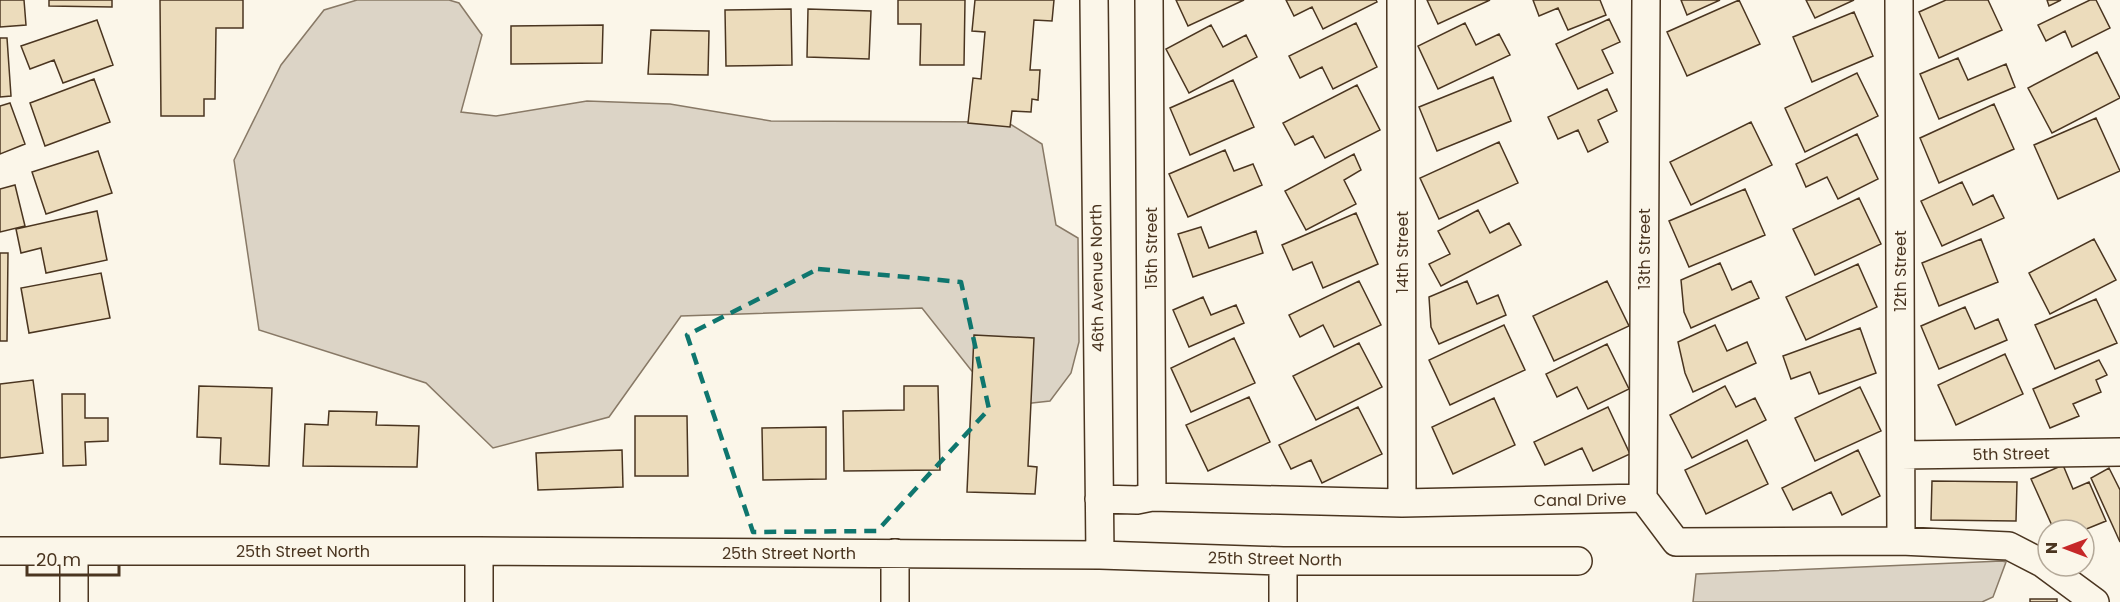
<svg xmlns="http://www.w3.org/2000/svg" width="2120" height="602" font-family="Poppins,sans-serif">
  <style>
    .water { fill: #dcd4c6; stroke: #887966; stroke-width: 1.5 }
    .building { fill: #ecdcbc; stroke: #4a3520; stroke-width: 1.5 }
    .lines { fill: none; stroke-linecap: round; stroke-linejoin: round }
    .street-casing { stroke: #4a3520; stroke-width: 30 }
    .street { stroke: #fbf6e9; stroke-width: 27 }
    .marked { fill: none; stroke: #0f766e; stroke-width: 4.5; stroke-dasharray: 12 8; stroke-linejoin: round }
    .labels { text-anchor: middle; dominant-baseline: central; stroke-width: 4.5; stroke-linejoin: round; paint-order: stroke }
    .street-label { font-size: 16px; fill: #4a3520; stroke: #fbf6e9 }
  </style>
  <rect width="100%" height="100%" fill="#fbf6e9"/>
  <path class="water" d="M 357,0 L 449,0 L 459,3 L 482,35 L 461,112 L 496,116 L 587,101 L 670,104 L 771,121 L 1007,122 L 1042,144 L 1056,225 L 1078,238 L 1079,342 L 1071,373 L 1050,401 L 1006,406 L 971,370 L 922,308 L 681,316 L 609,417 L 493,448 L 426,383 L 259,330 L 234,160 L 281,65 L 324,10 Z
    M 2002,561 L 2006,562 L 1993,597 L 1982,602 L 1693,602 L 1696,574 Z"/>
  <path class="building" d="M 0,0 L 24,0 L 26,25 L 0,27 Z
    M 49,0 L 112,0 L 112,7 L 49,6 Z
    M 160,0 L 243,0 L 243,28 L 216,28 L 215,99 L 204,99 L 204,116 L 161,116 Z
    M 898,0 L 965,0 L 964,65 L 920,65 L 921,24 L 898,24 Z
    M 975,0 L 1054,0 L 1052,21 L 1034,20 L 1030,70 L 1040,70 L 1038,100 L 1032,99 L 1031,112 L 1012,111 L 1010,127 L 968,123 L 973,78 L 981,79 L 985,32 L 972,31 Z
    M 1176,0 L 1244,0 L 1188,26 Z
    M 1286,0 L 1376,0 L 1377,2 L 1323,29 L 1312,7 L 1294,16 Z
    M 1427,0 L 1490,0 L 1438,24 Z
    M 1533,0 L 1600,0 L 1606,15 L 1568,30 L 1558,8 L 1539,16 Z
    M 1681,0 L 1720,0 L 1687,15 Z
    M 1739,0 L 1760,44 L 1687,76 L 1667,32 Z
    M 1806,0 L 1854,0 L 1815,18 Z
    M 1946,0 L 1988,0 L 2002,30 L 1939,58 L 1919,12 Z
    M 2047,0 L 2061,0 L 2049,6 Z
    M 2090,0 L 2096,0 L 2110,28 L 2072,47 L 2065,31 L 2046,41 L 2038,25 Z
    M 791,9 L 792,65 L 726,66 L 725,10 Z
    M 808,9 L 871,11 L 869,59 L 807,57 Z
    M 1854,12 L 1873,56 L 1812,82 L 1793,37 Z
    M 1609,19 L 1620,42 L 1602,50 L 1613,73 L 1578,89 L 1556,44 Z
    M 97,20 L 113,65 L 63,83 L 54,60 L 30,69 L 21,46 Z
    M 1356,23 L 1377,67 L 1333,89 L 1322,67 L 1300,78 L 1289,56 Z
    M 1465,23 L 1476,45 L 1499,34 L 1510,55 L 1438,89 L 1418,46 Z
    M 603,25 L 602,63 L 511,64 L 511,26 Z
    M 1211,25 L 1223,47 L 1246,35 L 1257,57 L 1189,93 L 1166,49 Z
    M 651,30 L 709,31 L 708,75 L 648,74 Z
    M 0,38 L 7,38 L 11,96 L 0,97 Z
    M 2097,52 L 2120,98 L 2052,133 L 2028,88 Z
    M 1958,58 L 1968,80 L 2006,64 L 2015,87 L 1939,119 L 1920,74 Z
    M 1857,73 L 1878,116 L 1805,152 L 1785,108 Z
    M 1493,77 L 1511,121 L 1437,151 L 1419,107 Z
    M 94,79 L 110,122 L 45,146 L 30,103 Z
    M 1233,80 L 1254,127 L 1190,155 L 1170,108 Z
    M 1357,85 L 1380,130 L 1325,158 L 1313,136 L 1295,145 L 1283,123 Z
    M 1607,89 L 1617,111 L 1598,120 L 1608,142 L 1588,152 L 1578,130 L 1558,139 L 1548,117 Z
    M 10,103 L 25,144 L 0,154 L 0,106 Z
    M 1994,104 L 2014,149 L 1939,183 L 1920,138 Z
    M 2096,118 L 2120,171 L 2058,199 L 2034,145 Z
    M 1751,122 L 1772,165 L 1691,205 L 1670,162 Z
    M 1857,134 L 1878,179 L 1838,199 L 1827,177 L 1806,187 L 1796,164 Z
    M 1499,142 L 1518,183 L 1439,219 L 1420,178 Z
    M 1225,150 L 1234,171 L 1253,164 L 1262,185 L 1188,217 L 1169,174 Z
    M 98,151 L 112,193 L 46,214 L 32,172 Z
    M 1354,154 L 1361,170 L 1344,180 L 1356,204 L 1306,230 L 1285,191 Z
    M 1962,182 L 1973,205 L 1993,195 L 2004,218 L 1942,246 L 1921,201 Z
    M 15,185 L 25,226 L 0,232 L 0,189 Z
    M 1745,189 L 1765,235 L 1689,267 L 1669,221 Z
    M 1859,198 L 1881,244 L 1815,275 L 1793,229 Z
    M 1478,210 L 1490,233 L 1509,223 L 1521,245 L 1441,286 L 1429,264 L 1450,254 L 1438,231 Z
    M 97,211 L 107,260 L 46,273 L 41,248 L 21,253 L 16,229 Z
    M 1356,213 L 1378,264 L 1323,288 L 1312,262 L 1293,270 L 1282,245 Z
    M 1201,227 L 1209,248 L 1256,231 L 1263,253 L 1193,277 L 1178,234 Z
    M 1981,239 L 1998,282 L 1939,306 L 1922,263 Z
    M 2094,239 L 2116,280 L 2050,314 L 2029,273 Z
    M 0,253 L 8,253 L 7,341 L 0,341 Z
    M 1720,263 L 1732,290 L 1751,281 L 1759,298 L 1691,328 L 1684,312 L 1681,280 Z
    M 1858,264 L 1877,307 L 1806,340 L 1786,297 Z
    M 101,273 L 110,318 L 29,333 L 21,288 Z
    M 1359,281 L 1381,325 L 1334,347 L 1323,325 L 1300,337 L 1289,315 Z
    M 1467,281 L 1477,304 L 1498,295 L 1506,315 L 1439,344 L 1431,327 L 1429,297 Z
    M 1607,281 L 1629,326 L 1554,361 L 1533,316 Z
    M 1203,297 L 1211,315 L 1236,305 L 1244,323 L 1189,347 L 1173,310 Z
    M 2096,299 L 2117,343 L 2055,369 L 2035,325 Z
    M 1965,307 L 1975,329 L 1998,319 L 2007,340 L 1939,369 L 1921,326 Z
    M 1504,325 L 1525,370 L 1450,405 L 1429,360 Z
    M 1715,325 L 1727,351 L 1747,342 L 1756,363 L 1693,392 L 1685,373 L 1678,342 Z
    M 1860,328 L 1876,373 L 1819,394 L 1810,372 L 1791,379 L 1783,356 Z
    M 974,335 L 1034,338 L 1028,466 L 1037,467 L 1035,494 L 967,492 Z
    M 1234,338 L 1255,383 L 1191,412 L 1171,368 Z
    M 1359,343 L 1382,387 L 1316,420 L 1293,376 Z
    M 1607,344 L 1629,389 L 1588,409 L 1577,387 L 1557,397 L 1546,374 Z
    M 2005,354 L 2023,394 L 1956,425 L 1938,385 Z
    M 2099,360 L 2107,375 L 2096,380 L 2101,392 L 2073,404 L 2079,416 L 2050,428 L 2033,389 Z
    M 33,380 L 43,453 L 0,458 L 0,384 Z
    M 199,386 L 272,388 L 269,466 L 220,464 L 221,438 L 197,437 Z
    M 904,386 L 938,386 L 940,470 L 844,471 L 843,411 L 904,410 Z
    M 1725,386 L 1736,407 L 1755,398 L 1766,420 L 1692,458 L 1670,415 Z
    M 1860,387 L 1881,431 L 1815,461 L 1795,418 Z
    M 62,394 L 85,394 L 85,418 L 108,418 L 108,441 L 85,442 L 86,465 L 63,466 Z
    M 1249,397 L 1270,442 L 1208,471 L 1186,425 Z
    M 1494,398 L 1515,445 L 1453,474 L 1432,427 Z
    M 1358,407 L 1382,454 L 1322,483 L 1311,460 L 1291,469 L 1279,445 Z
    M 1608,407 L 1630,454 L 1593,471 L 1582,448 L 1545,465 L 1534,442 Z
    M 329,411 L 377,412 L 376,425 L 419,426 L 417,467 L 303,466 L 305,424 L 328,425 Z
    M 635,416 L 687,416 L 688,476 L 635,476 Z
    M 826,427 L 826,479 L 763,480 L 762,428 Z
    M 1747,440 L 1768,484 L 1706,514 L 1685,470 Z
    M 622,450 L 623,487 L 538,490 L 536,453 Z
    M 1858,450 L 1880,496 L 1842,515 L 1831,492 L 1793,510 L 1782,488 Z
    M 2063,465 L 2073,489 L 2089,482 L 2106,521 L 2084,530 L 2054,530 L 2031,479 Z
    M 2109,468 L 2120,490 L 2120,542 L 2091,478 Z
    M 1932,481 L 2017,482 L 2016,521 L 1931,520 Z
    M 2030,599 L 2057,599 L 2057,602 L 2030,602 Z"/>
  <g class="lines">
    <g class="street-casing">
      <path id="street" d="M 1094,0 L 1100,555
        M 1149,0 L 1152,497
        M 1401,0 L 1402,503
        M 1899,0 L 1901,541
        M 1901,455 L 2120,452
        M 1643,498 L 1646,0
        M 1099,499 L 1137,500 L 1152,497 L 1402,503 L 1643,498 L 1676,542 L 1901,541 L 2009,546 L 2042,563 L 2095,602
        M 0,551 L 479,551 L 1100,555 L 1283,561 L 1578,561
        M 74,551 L 74,602
        M 479,551 L 479,602
        M 895,553 L 895,602
        M 1283,561 L 1283,602"/>
    </g>
    <use href="#street" class="street"/>
  </g>
  <path class="marked" d="M 818,269 L 961,282 L 989,409 L 877,531 L 753,532 L 687,335 Z"/>
  <g class="labels">
    <g class="street-label">
      <text transform="translate(1151 248) rotate(-90)">15th Street</text>
      <text transform="translate(1644 249) rotate(-90)">13th Street</text>
      <text transform="translate(1402 252) rotate(-90)">14th Street</text>
      <text transform="translate(1900 271) rotate(-90)">12th Street</text>
      <text transform="translate(1097 278) rotate(-91)">46th Avenue North</text>
      <text transform="translate(2011 454) rotate(-1)">5th Street</text>
      <text transform="translate(1580 500) rotate(-1)">Canal Drive</text>
      <text x="303" y="551">25th Street North</text>
      <text x="789" y="553">25th Street North</text>
      <text transform="translate(1275 559) rotate(1)">25th Street North</text>
    </g>
  </g>
  <g transform="translate(2066 548) rotate(270)"><circle r="28" fill="#fbf6e9" stroke="#b4a999" stroke-width="1.5"/>
  <path d="M0-4.5L10 22L0 15L-10 22Z" fill="#c62828"/>
  <text y="-9" font-size="16" font-weight="bold" text-anchor="middle" fill="#4a3520">N</text>
  </g>
  <path d="M27 566v9h92v-9" fill="none" stroke="#4a3520" stroke-width="3"/>
  <text x="36" y="566" font-size="18" fill="#4a3520" stroke="#fbf6e9" stroke-width="4.5" paint-order="stroke">20 m</text>
</svg>
